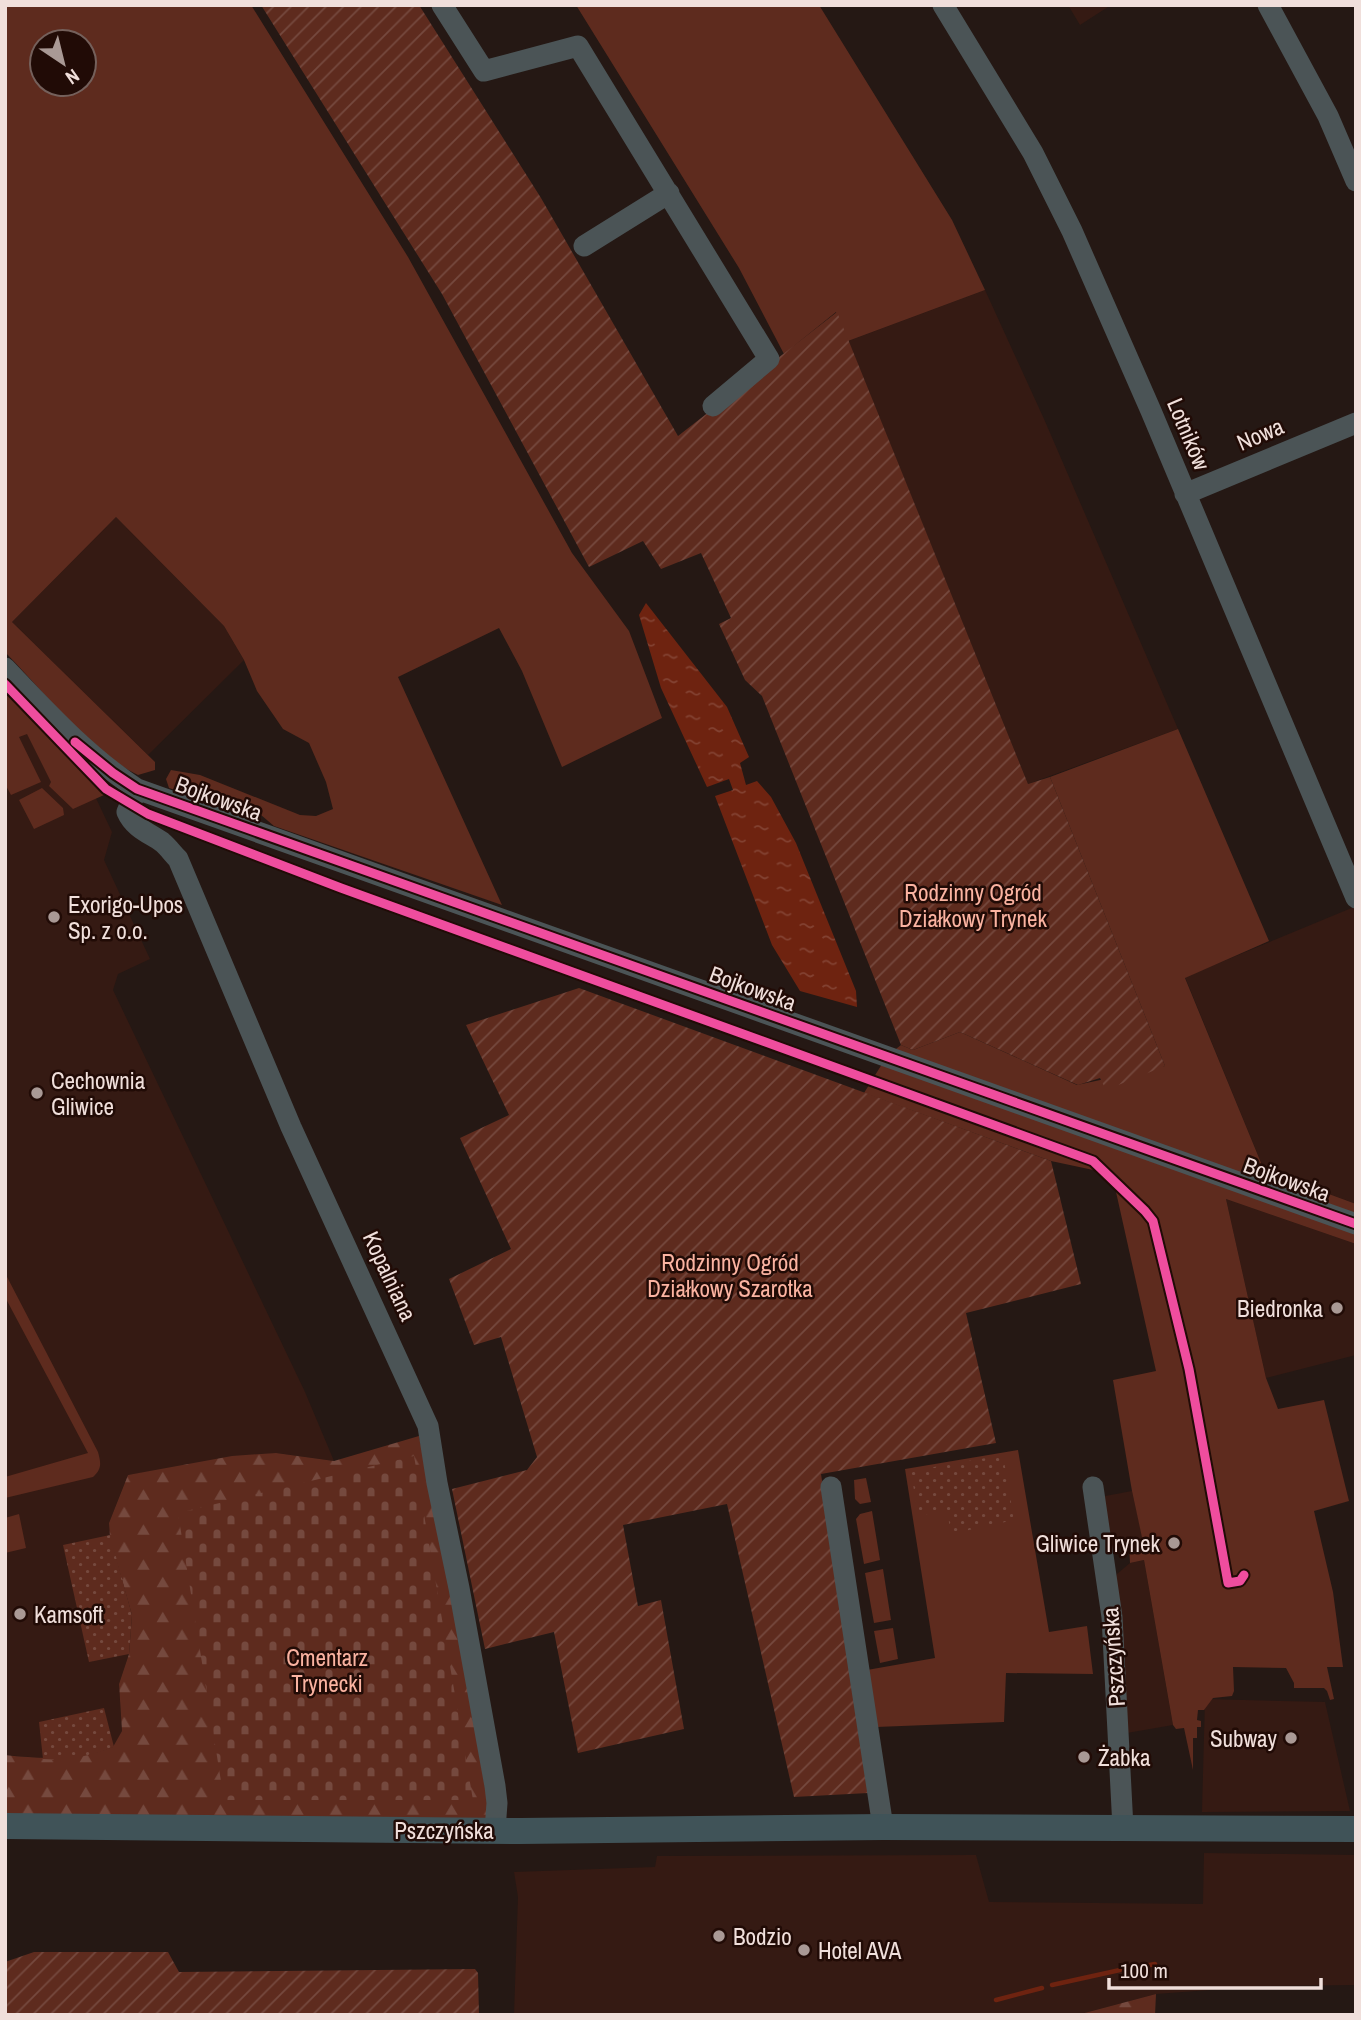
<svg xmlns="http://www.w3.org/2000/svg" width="1361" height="2020" font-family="'Archivo Narrow',sans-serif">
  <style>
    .built { fill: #351a13 }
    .grass { fill: #5e2b1e; fill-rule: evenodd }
    .forest { fill: url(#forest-firs) }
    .cemetery { fill: url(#cemetery-stones) }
    .park { fill: url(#park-dots) }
    .garden { fill: url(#garden-furrows) }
    .water { fill: url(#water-ripples) }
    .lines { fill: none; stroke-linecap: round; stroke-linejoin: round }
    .stream { stroke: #6e2310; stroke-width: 4.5 }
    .minor { stroke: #4b5456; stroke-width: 21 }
    .major { stroke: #405358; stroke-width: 26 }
    .cycleway-casing { stroke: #210b06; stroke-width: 13 }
    .cycleway { stroke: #ef4d9e; stroke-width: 9 }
    .poi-dot { fill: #a99995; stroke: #210b06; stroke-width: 2.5 }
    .labels { text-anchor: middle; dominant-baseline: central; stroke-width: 5; stroke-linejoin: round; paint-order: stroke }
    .street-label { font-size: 23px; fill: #f0dfdb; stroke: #210b06 }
    .park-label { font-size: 23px; fill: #fbb3a1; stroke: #210b06 }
    .poi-label { font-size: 23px; fill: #f0dfdb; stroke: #210b06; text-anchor: start }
  </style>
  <defs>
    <pattern id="forest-firs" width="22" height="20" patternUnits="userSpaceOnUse" patternTransform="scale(1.75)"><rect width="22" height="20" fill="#5e2b1e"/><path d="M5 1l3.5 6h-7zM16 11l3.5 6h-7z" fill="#75493e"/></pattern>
    <pattern id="cemetery-stones" width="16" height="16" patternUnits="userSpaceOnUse" patternTransform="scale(1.75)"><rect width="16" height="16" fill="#5e2b1e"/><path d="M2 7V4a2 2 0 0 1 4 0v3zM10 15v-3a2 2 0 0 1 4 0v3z" fill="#75493e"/></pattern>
    <pattern id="park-dots" width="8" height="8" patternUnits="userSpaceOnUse" patternTransform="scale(1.75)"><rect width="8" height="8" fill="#5e2b1e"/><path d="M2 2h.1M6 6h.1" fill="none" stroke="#75493e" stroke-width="1.8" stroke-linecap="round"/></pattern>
    <pattern id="garden-furrows" width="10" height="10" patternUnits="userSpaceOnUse" patternTransform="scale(1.75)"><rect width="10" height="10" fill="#5e2b1e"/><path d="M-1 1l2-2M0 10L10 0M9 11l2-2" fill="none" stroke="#75493e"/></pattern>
    <pattern id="water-ripples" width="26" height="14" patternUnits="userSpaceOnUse" patternTransform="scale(1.75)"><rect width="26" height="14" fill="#6e2310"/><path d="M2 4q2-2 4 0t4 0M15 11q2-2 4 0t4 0" fill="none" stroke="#834232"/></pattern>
  </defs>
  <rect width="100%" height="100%" fill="#251814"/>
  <path class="built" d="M 1068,5 L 1111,5 L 1080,25 Z
    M 985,290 L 1044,419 L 1178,729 L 1028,784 L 848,341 Z
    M 116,517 L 224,626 L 244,660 L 148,755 L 12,622 Z
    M 5,707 L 94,794 L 112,832 L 104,860 L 150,959 L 118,974 L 113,990 L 305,1392 L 334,1461 L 276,1453 L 128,1475 L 109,1523 L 110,1538 L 132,1615 L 129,1654 L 119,1684 L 122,1731 L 114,1747 L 52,1759 L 5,1755 Z
    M 1354,907 L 1356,912 L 1356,1204 L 1264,1170 L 1185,977 Z
    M 1226,1199 L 1356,1244 L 1356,1355 L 1266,1378 Z
    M 1132,1491 L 1144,1543 L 1110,1549 L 1100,1497 Z
    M 1144,1560 L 1173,1725 L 1127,1733 L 1110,1590 L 1117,1574 L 1130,1563 Z
    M 1205,1699 L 1325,1702 L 1350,1811 L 1202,1812 Z
    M 1204,1853 L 1356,1855 L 1356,1985 L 1264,1986 L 1156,1994 L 1077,2015 L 514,2015 L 518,1897 L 514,1872 L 655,1867 L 657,1856 L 976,1855 L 989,1902 L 1203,1904 Z"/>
  <path class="grass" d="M 5,5 L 251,5 L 408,257 L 572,553 L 629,631 L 662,718 L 562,767 L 522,671 L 499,628 L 398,677 L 502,905 L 274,826 L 261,815 L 217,797 L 200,798 L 169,788 L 166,779 L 171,770 L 200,775 L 300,815 L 316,816 L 333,809 L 326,782 L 309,743 L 283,729 L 257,691 L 244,660 L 224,626 L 116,517 L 12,622 L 155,762 L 155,770 L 138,775 C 93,754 41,689 5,652 ZM 42,42 L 84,42 L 84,84 L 42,84 Z
    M 576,5 L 819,5 L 952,220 L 985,290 L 848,341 L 836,312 L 784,354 L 739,268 Z
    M 5,693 L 102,788 L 104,795 L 73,809 L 49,786 L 51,782 L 27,734 L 19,737 L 41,782 L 11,795 L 5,784 Z
    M 1178,729 L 1269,941 L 1185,978 L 1264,1170 L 1356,1204 L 1356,1244 L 1226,1199 L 1266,1378 L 1278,1409 L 1324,1400 L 1349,1501 L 1314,1511 L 1333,1592 L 1343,1667 L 1327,1667 L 1334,1699 L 1330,1700 L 1327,1691 L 1324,1688 L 1294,1688 L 1294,1683 L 1286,1668 L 1233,1667 L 1234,1691 L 1232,1696 L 1213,1698 L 1204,1710 L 1198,1710 L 1197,1720 L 1201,1721 L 1201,1727 L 1197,1727 L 1197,1738 L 1193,1738 L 1193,1770 L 1184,1728 L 1176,1729 L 1173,1725 L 1144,1560 L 1130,1563 L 1129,1545 L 1143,1542 L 1132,1491 L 1113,1380 L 1156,1371 L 1112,1174 L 1051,1161 L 864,1093 L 887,1056 L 901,1045 L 913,1050 L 960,1032 L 1077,1085 L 1165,1066 L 1050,777 Z
    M 42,788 L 63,808 L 64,815 L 34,829 L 19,800 Z
    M 5,1273 L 98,1452 C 101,1463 102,1469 93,1477 L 5,1498 L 5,1477 L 88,1453 L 5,1297 Z
    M 1018,1450 L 1049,1632 L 1087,1626 L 1093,1674 L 1006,1673 L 1004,1722 L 876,1727 L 867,1670 L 935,1658 L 905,1469 Z
    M 866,1478 L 871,1502 L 860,1504 L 855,1499 L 854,1480 Z
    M 872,1511 L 880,1560 L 864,1564 L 856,1519 L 860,1514 Z
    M 19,1514 L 26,1548 L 5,1553 L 5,1518 Z
    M 883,1569 L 891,1620 L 874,1623 L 865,1573 Z
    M 893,1628 L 898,1659 L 880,1663 L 874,1631 Z"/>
  <path class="forest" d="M 419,1436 L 450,1582 L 491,1822 L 5,1826 L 5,1755 C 43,1759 77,1761 113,1747 L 122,1731 L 119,1684 L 129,1654 L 132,1615 L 110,1538 L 109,1523 L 128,1475 L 232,1456 L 276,1453 L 334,1461 Z
    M 1156,1994 L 1155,2015 L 1077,2015 Z"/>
  <path class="cemetery" d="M 414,1456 L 473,1800 L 224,1800 L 178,1513 Z"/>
  <path class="park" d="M 1003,1455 L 1014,1520 L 951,1534 L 947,1510 L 918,1516 L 911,1471 Z
    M 110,1535 L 132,1615 L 129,1654 L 89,1662 L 63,1545 Z
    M 104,1708 L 114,1747 C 91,1756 67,1761 43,1759 L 39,1722 Z"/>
  <path class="garden" d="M 261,5 L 419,5 L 541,198 L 678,436 L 837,312 L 1028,784 L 1050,777 L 1165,1066 L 1106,1090 L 1100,1078 L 1078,1085 L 960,1032 L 913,1050 L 901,1045 L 762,696 L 745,680 L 719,624 L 731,618 L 701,553 L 661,569 L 643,541 L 589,567 L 442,294 Z
    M 579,988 L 1051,1161 L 1081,1284 L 966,1313 L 996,1443 L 821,1474 L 868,1793 L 794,1797 L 727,1504 L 623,1525 L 638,1606 L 661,1600 L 684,1729 L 578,1753 L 554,1632 L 485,1649 L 452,1489 L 527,1470 L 537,1457 L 501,1337 L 474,1345 L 449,1279 L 511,1249 L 460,1138 L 509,1115 L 466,1025 Z
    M 34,1952 L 168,1952 L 179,1972 L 475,1969 L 478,1973 L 479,2015 L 5,2015 L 5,1962 Z"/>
  <path class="water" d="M 646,603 L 727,707 L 749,757 L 740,763 L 746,785 L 757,781 L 771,797 L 796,843 L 856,991 L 857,1007 L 800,991 L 772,945 L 715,796 L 733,790 L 729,779 L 707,787 L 661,688 L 639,615 Z"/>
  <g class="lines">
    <path class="stream" d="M 1128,1969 L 1155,1964
      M 1052,1985 L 1120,1970
      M 996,2000 L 1042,1988"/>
    <path class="minor" d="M 442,5 L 484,71 L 578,46 L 769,359 L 713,406
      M 943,5 L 1033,153 L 1072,231 L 1151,411 L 1356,898
      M 1268,5 L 1328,116 L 1356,181
      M 584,246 L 669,193
      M 1185,494 L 1356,423
      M 5,668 C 47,712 86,755 137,789 L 1356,1224
      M 137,789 L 127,812 C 134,828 149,833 162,842 C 168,847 173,854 178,859 L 291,1127 L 428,1426 L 437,1483 L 459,1588 L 495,1786 L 497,1803 L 495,1830
      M 831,1487 L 883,1827
      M 1093,1487 L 1112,1617 L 1123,1828"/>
    <path class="major" d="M 5,1826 L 520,1831 L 883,1827 L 1356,1829"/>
    <g class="cycleway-casing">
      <path id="cycleway" d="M 5,684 L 106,789 L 148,814 L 341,888 L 1093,1161 L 1145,1211 L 1153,1221 L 1189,1369 L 1228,1583 L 1240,1581 L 1244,1575
        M 75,742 L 113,773 L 137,789 L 1356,1224"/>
    </g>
    <use href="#cycleway" class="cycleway"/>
  </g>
  <g class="poi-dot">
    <circle cx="54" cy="917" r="7"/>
    <circle cx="37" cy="1093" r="7"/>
    <circle cx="1337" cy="1308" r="7"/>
    <circle cx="1174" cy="1543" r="7"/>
    <circle cx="20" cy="1614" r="7"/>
    <circle cx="1291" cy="1738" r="7"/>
    <circle cx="1084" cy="1757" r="7"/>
    <circle cx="719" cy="1936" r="7"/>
    <circle cx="804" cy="1950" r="7"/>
  </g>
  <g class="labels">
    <g class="street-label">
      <text transform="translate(1189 434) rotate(67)">Lotników</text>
      <text transform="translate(1260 434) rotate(-23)">Nowa</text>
      <text transform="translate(219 798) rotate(20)">Bojkowska</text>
      <text transform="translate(753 988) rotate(20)">Bojkowska</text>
      <text transform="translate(1287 1179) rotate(20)">Bojkowska</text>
      <text transform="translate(390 1276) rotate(65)">Kopalniana</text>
      <text transform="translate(1113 1657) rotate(-94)">Pszczyńska</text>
      <text x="444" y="1830">Pszczyńska</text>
    </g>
    <g class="park-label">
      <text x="973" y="892">Rodzinny Ogród<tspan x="973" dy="26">Działkowy Trynek</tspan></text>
      <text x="730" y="1262">Rodzinny Ogród<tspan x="730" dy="26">Działkowy Szarotka</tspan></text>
      <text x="327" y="1657">Cmentarz<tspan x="327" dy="26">Trynecki</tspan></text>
    </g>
    <g class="poi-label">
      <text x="68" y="904">Exorigo-Upos<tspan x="68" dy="26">Sp. z o.o.</tspan></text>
      <text x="51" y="1080">Cechownia<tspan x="51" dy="26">Gliwice</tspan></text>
      <text x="1323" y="1308" text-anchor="end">Biedronka</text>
      <text x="1160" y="1543" text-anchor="end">Gliwice Trynek</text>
      <text x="34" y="1614">Kamsoft</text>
      <text x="1277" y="1738" text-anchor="end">Subway</text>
      <text x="1098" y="1757">Żabka</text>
      <text x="733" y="1936">Bodzio</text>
      <text x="818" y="1950">Hotel AVA</text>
    </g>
  </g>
  <rect width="1361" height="2020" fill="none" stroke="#f0dfdb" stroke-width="14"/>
  <g transform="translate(63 63) rotate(145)"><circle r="33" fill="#210b06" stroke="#74605b" stroke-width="2"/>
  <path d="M0-5L12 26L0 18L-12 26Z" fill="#a99995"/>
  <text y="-10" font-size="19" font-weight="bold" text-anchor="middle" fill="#f0dfdb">N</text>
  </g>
  <path d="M1109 1978v10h212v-10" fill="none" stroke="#f0dfdb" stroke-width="3.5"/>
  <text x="1120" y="1978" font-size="21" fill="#f0dfdb" stroke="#210b06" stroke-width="5" paint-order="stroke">100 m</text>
</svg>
